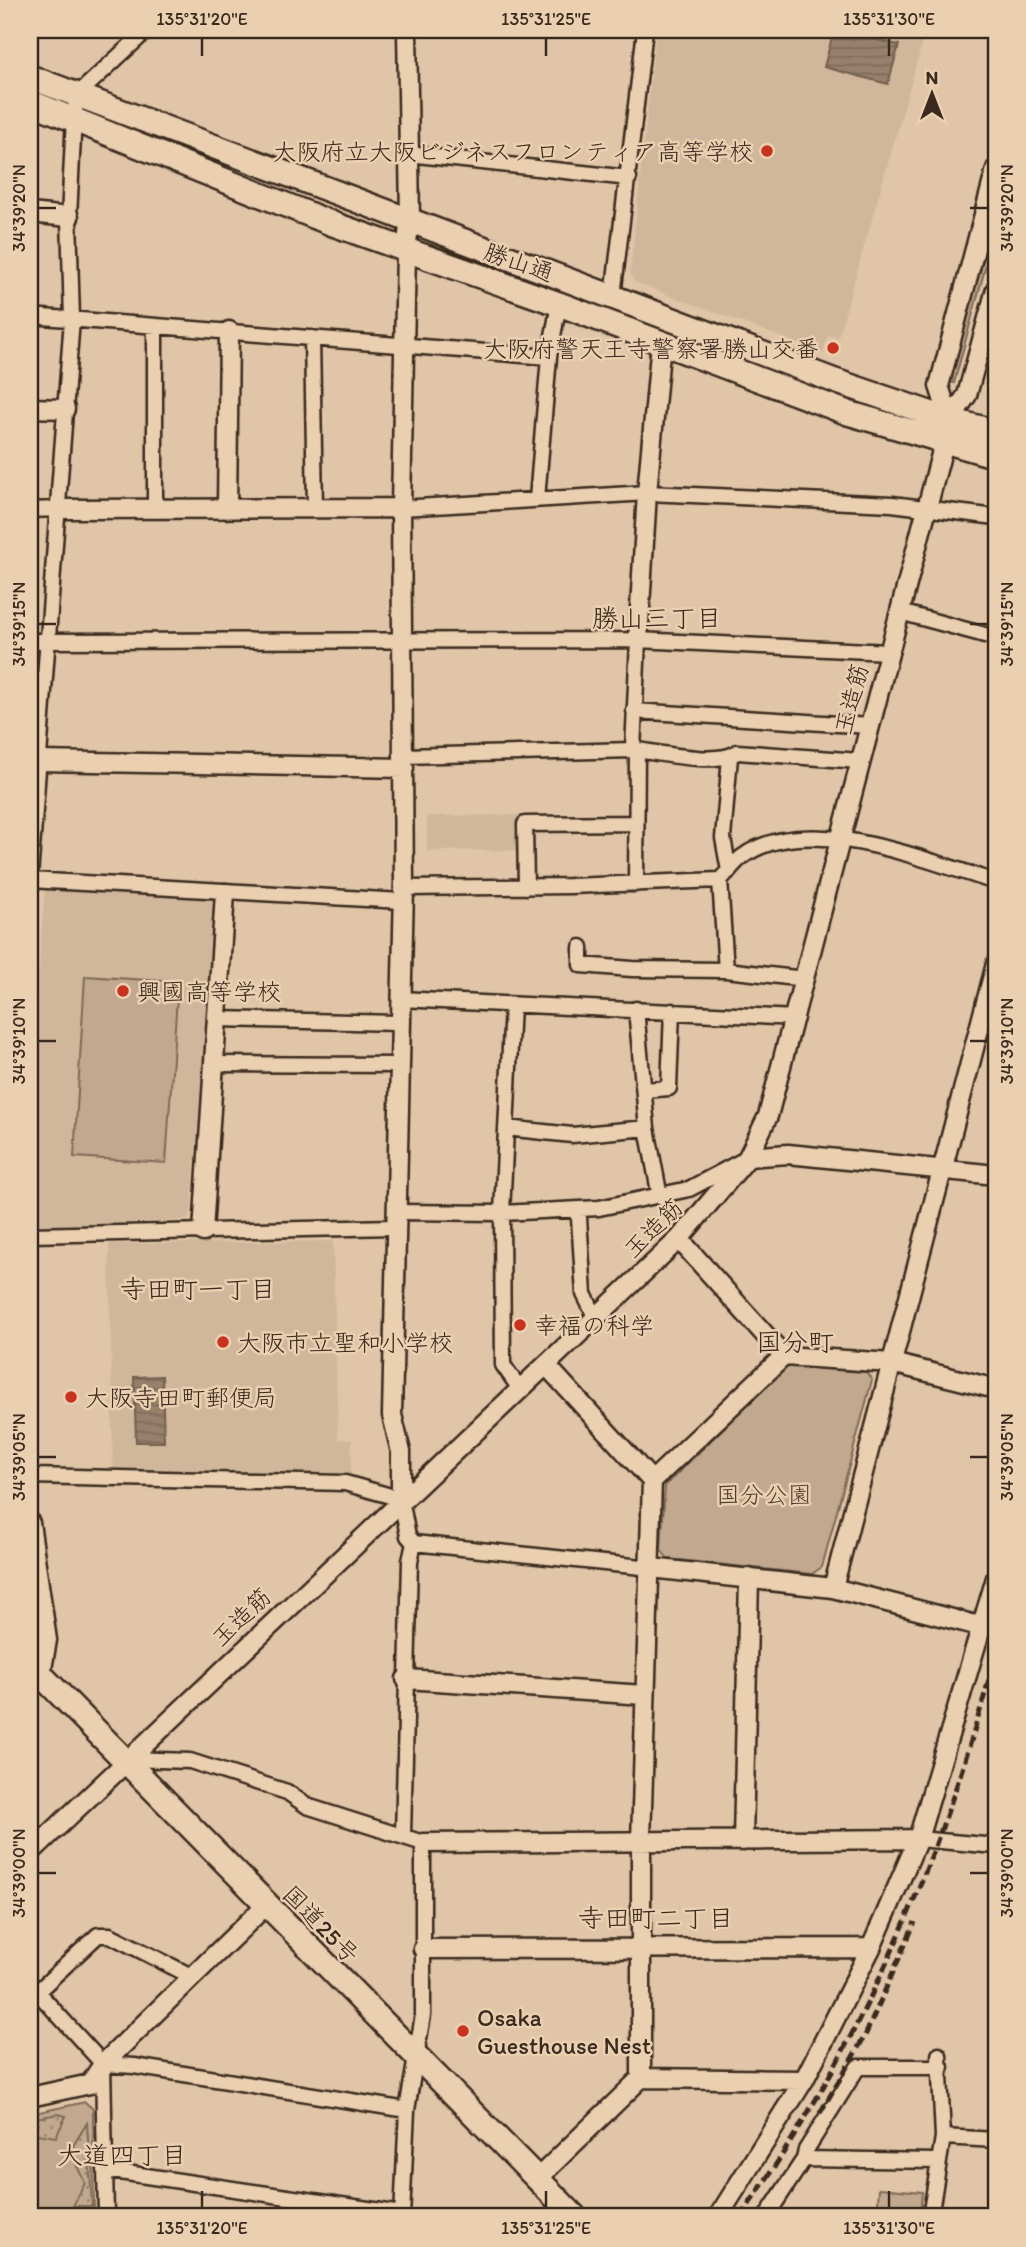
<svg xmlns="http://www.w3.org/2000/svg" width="1026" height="2247" font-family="Itim,'Klee One',sans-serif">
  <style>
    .built { fill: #d0b79b }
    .green { fill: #c1a88f; stroke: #7e6956; stroke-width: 2 }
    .garden { fill: url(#garden-dots); stroke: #7e6956; stroke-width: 2 }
    .water { fill: url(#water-rules); stroke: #735e4d; stroke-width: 2 }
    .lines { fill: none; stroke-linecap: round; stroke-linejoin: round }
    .minor-casing { stroke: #3b2a1e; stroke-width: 19 }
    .tertiary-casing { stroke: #3b2a1e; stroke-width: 23 }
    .primary-casing { stroke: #3b2a1e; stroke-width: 28 }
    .trunk-casing { stroke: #3b2a1e; stroke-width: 28 }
    .minor { stroke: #eacfb1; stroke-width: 14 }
    .tertiary { stroke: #eacfb1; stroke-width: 18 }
    .primary { stroke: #eacfb1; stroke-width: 23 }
    .trunk { stroke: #eacfb1; stroke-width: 23 }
    .rail { stroke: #3b2a1e; stroke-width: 5; stroke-dasharray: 10 5; stroke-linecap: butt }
    .ticks { fill: none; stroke: #3b2a1e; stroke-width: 2.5 }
    .poi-dot { fill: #c8321e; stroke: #eacfb1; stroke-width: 2.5 }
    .labels { text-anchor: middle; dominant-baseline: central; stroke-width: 5; stroke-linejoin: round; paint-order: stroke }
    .poi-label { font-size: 24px; fill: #3b2a1e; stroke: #eacfb1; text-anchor: start }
    .street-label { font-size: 24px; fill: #3b2a1e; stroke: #eacfb1 }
    .park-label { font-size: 24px; fill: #4f3d2f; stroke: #eacfb1 }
    .neighbourhood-label { font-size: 26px; fill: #3b2a1e; stroke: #eacfb1 }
    .neatline { fill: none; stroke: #3b2a1e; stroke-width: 2.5 }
    .ticks-label { font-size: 18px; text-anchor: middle; fill: #3b2a1e }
  </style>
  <defs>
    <pattern id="garden-dots" width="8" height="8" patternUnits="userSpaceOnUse" patternTransform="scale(1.75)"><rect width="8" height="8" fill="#c1a88f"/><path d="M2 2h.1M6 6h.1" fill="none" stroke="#9e8974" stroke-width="1.8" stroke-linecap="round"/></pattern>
    <pattern id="water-rules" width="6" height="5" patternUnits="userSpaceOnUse" patternTransform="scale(1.75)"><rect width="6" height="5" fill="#98816c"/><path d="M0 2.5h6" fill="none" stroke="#7d6a58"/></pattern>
  </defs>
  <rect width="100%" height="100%" fill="#e0c5a8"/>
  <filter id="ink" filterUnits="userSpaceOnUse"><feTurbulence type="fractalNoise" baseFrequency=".0143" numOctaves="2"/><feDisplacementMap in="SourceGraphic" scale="14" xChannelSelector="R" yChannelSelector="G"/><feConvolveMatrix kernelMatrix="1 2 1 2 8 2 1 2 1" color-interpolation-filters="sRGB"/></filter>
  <g filter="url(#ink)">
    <path class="built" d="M 656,30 L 926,30 L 838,338 L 828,335 L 823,353 L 634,282 L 630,272 Z
      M 519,815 L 520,850 L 427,851 L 427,816 Z
      M 45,887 L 216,898 L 191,1213 L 187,1220 L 30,1227 L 30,1083 Z
      M 333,1241 L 338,1439 L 352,1440 L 351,1474 L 113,1469 L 109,1244 Z"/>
    <path class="green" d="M 996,210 L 996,228 L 954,383 L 950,382 Z
      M 85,976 L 178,982 L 166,1163 L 74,1157 Z
      M 786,1366 L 866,1372 L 872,1380 L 822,1567 L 812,1574 L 668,1559 L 661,1550 L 665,1486 Z
      M 85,2102 L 93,2109 L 94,2217 L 30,2217 L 30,2114 Z
      M 879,2188 L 922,2192 L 920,2217 L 859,2217 L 859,2214 L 877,2215 Z"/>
    <path class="garden" d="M 58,2114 L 66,2116 L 56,2137 L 30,2133 L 30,2119 Z
      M 87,2123 L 92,2206 L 73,2206 L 85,2183 L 70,2151 Z"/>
    <path class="water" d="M 834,30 L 899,45 L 888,84 L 824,67 Z
      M 162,1376 L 164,1442 L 136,1442 L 134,1377 Z"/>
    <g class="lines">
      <g class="minor-casing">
        <path id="minor" d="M 408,154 L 629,178
          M 613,296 L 645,30
          M 30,316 L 549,357
          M 312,338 L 315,508
          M 537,499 L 549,357 L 559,304
          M 401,508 L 647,493 L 892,504 L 996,517
          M 155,509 L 155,326
          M 30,510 L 58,509
          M 900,612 L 996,638
          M 30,641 L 638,640 L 889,652
          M 634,711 L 870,726
          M 404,756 L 633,750 L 638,640
          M 729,871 L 723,838 L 730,757
          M 30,876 L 72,319 L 69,217 L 74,117 L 77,95 L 147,30
          M 30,880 L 402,901
          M 720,880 L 726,970 L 805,979
          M 636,884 L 637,750 C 660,753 719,766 737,752 L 860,761
          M 526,887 L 525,824 L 636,823
          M 404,888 L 570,886 L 720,880 C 727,873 734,863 742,857 C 807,809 928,862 996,882
          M 581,947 L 581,965 L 632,969 L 726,970
          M 400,999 L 796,1018
          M 512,1005 L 502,1213 L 503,1365 L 520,1389
          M 216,1019 L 400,1023
          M 213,1064 L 398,1065
          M 644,1090 L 669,1088 L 672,1011
          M 506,1128 L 572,1135 L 647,1128 L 636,1009
          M 647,1128 L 660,1197
          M 575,1210 L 579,1218 L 584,1294 L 596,1318
          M 396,1212 L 502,1213 L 599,1208 L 689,1189 L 742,1161
          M 30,1235 L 395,1227
          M 30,1476 L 345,1483 L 401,1499 L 408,1536 L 414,1543 L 651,1568
          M 127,1759 L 190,1761 L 287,1792 L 307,1806 L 423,1843 L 423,2015 L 407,2110 L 402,2217
          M 403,1835 L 410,1561 L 414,1543
          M 918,1839 L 996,1846
          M 30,1984 L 103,2064 L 106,2217
          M 37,1992 L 98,1935 L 110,1935 L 191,1976
          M 939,2055 L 943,2137
          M 103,2064 L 134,2066 L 407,2110
          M 804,2159 L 806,2150 L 858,2067 L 941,2067
          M 106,2170 L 402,2214
          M 766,2217 L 804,2159 L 937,2161
          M 930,2217 L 943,2137 L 996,2140"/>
      </g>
      <g class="tertiary-casing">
        <path id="tertiary" d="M 30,213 L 69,217
          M 30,408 L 65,409
          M 950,420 L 939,386 L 996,169
          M 58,509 L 401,508
          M 227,509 L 229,331
          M 638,640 L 647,493 L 661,342
          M 39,761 L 404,768
          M 748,1157 L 788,1154 L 996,1175
          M 203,1232 L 225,893
          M 679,1239 L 784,1356 L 892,1363 L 996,1389
          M 652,1481 L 784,1356
          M 401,1499 L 401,1452 L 392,1415 L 404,888 L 401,508 L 406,250 L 410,219 L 407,30
          M 30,1523 L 47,1640 L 41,1675
          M 651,1568 L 833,1588 L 983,1627
          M 833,1588 L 996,964
          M 406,1679 L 644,1695
          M 743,1841 L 749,1578
          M 423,1843 L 918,1839
          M 30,1853 L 679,1239 L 748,1157 L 768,1116 L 950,420 L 967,395 L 996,289
          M 423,1949 L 871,1948
          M 641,2078 L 804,2080
          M 30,2097 L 90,2084 L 103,2064 L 266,1905
          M 537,2179 L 641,2078 L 641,1841 L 652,1481 L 546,1365
          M 718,2217 L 804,2080 L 871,1948 L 918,1839 L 996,1578"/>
      </g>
      <g class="primary-casing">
        <path id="primary" d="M 30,77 L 835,381 L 950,420 L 996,432
          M 30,102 L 333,224 L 559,304 L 848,413 L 996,456"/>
      </g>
      <g class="trunk-casing">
        <path id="trunk" d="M 30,1668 L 41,1675 L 575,2217"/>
      </g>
      <use href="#minor" class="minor"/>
      <use href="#tertiary" class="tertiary"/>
      <use href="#primary" class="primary"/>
      <use href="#trunk" class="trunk"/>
      <path class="rail" d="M 820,2113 L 865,2036 L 915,1922
        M 740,2217 C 861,2048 944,1853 996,1653"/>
    </g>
  </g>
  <path class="ticks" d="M 202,38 L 202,56M 546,38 L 546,56M 889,38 L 889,56M 38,208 L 56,208M 970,208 L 988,208M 38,624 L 56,624M 970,624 L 988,624M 38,1041 L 56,1041M 970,1041 L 988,1041M 38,1457 L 56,1457M 970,1457 L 988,1457M 38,1873 L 56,1873M 970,1873 L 988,1873M 202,2191 L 202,2208M 546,2191 L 546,2208M 889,2191 L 889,2208"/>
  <g class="poi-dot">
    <circle cx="767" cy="151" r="7"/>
    <circle cx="833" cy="348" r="7"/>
    <circle cx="123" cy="991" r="7"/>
    <circle cx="520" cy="1325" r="7"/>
    <circle cx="223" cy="1342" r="7"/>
    <circle cx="71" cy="1397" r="7"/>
    <circle cx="463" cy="2031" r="7"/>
  </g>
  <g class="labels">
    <g class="poi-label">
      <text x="753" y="151" text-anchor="end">大阪府立大阪ビジネスフロンティア高等学校</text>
      <text x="819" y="348" text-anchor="end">大阪府警天王寺警察署勝山交番</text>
      <text x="137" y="991">興國高等学校</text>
      <text x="534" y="1325">幸福の科学</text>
      <text x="237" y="1342">大阪市立聖和小学校</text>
      <text x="85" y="1397">大阪寺田町郵便局</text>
      <text x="477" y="2017">Osaka<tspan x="477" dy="28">Guesthouse Nest</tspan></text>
    </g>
    <g class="street-label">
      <text transform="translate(519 262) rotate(19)">勝山通</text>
      <text transform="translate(851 699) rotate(-75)">玉造筋</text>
      <text transform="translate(653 1228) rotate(-45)">玉造筋</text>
      <text transform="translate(241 1617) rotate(-44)">玉造筋</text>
      <text transform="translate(321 1924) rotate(46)">国道25号</text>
    </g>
    <g class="park-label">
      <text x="764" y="1494">国分公園</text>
    </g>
    <g class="neighbourhood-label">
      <text x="657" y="618">勝山三丁目</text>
      <text x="198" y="1289">寺田町一丁目</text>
      <text x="795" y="1342">国分町</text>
      <text x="656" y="1918">寺田町二丁目</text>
      <text x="122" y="2155">大道四丁目</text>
    </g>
  </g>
  <rect width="1026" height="2247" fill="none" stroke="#eacfb1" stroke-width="77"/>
  <g transform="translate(932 94)" stroke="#eacfb1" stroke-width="5" paint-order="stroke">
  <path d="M0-5L12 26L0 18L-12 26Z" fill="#3b2a1e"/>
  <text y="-10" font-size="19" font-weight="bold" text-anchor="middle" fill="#3b2a1e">N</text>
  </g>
  <rect x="38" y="38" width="950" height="2170" class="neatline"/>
  <g class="ticks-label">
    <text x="202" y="25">135°31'20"E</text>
    <text x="546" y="25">135°31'25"E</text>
    <text x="889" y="25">135°31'30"E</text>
    <text transform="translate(19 208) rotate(-90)" y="6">34°39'20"N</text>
    <text transform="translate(1007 208) rotate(-90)" y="6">34°39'20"N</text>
    <text transform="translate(19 624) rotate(-90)" y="6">34°39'15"N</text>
    <text transform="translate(1007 624) rotate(-90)" y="6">34°39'15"N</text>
    <text transform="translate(19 1041) rotate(-90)" y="6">34°39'10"N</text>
    <text transform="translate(1007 1041) rotate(-90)" y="6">34°39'10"N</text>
    <text transform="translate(19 1457) rotate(-90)" y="6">34°39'05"N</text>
    <text transform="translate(1007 1457) rotate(-90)" y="6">34°39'05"N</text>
    <text transform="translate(19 1873) rotate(-90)" y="6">34°39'00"N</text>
    <text transform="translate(1007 1873) rotate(-90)" y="6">34°39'00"N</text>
    <text x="202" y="2234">135°31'20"E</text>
    <text x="546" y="2234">135°31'25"E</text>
    <text x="889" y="2234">135°31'30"E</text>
  </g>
</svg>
